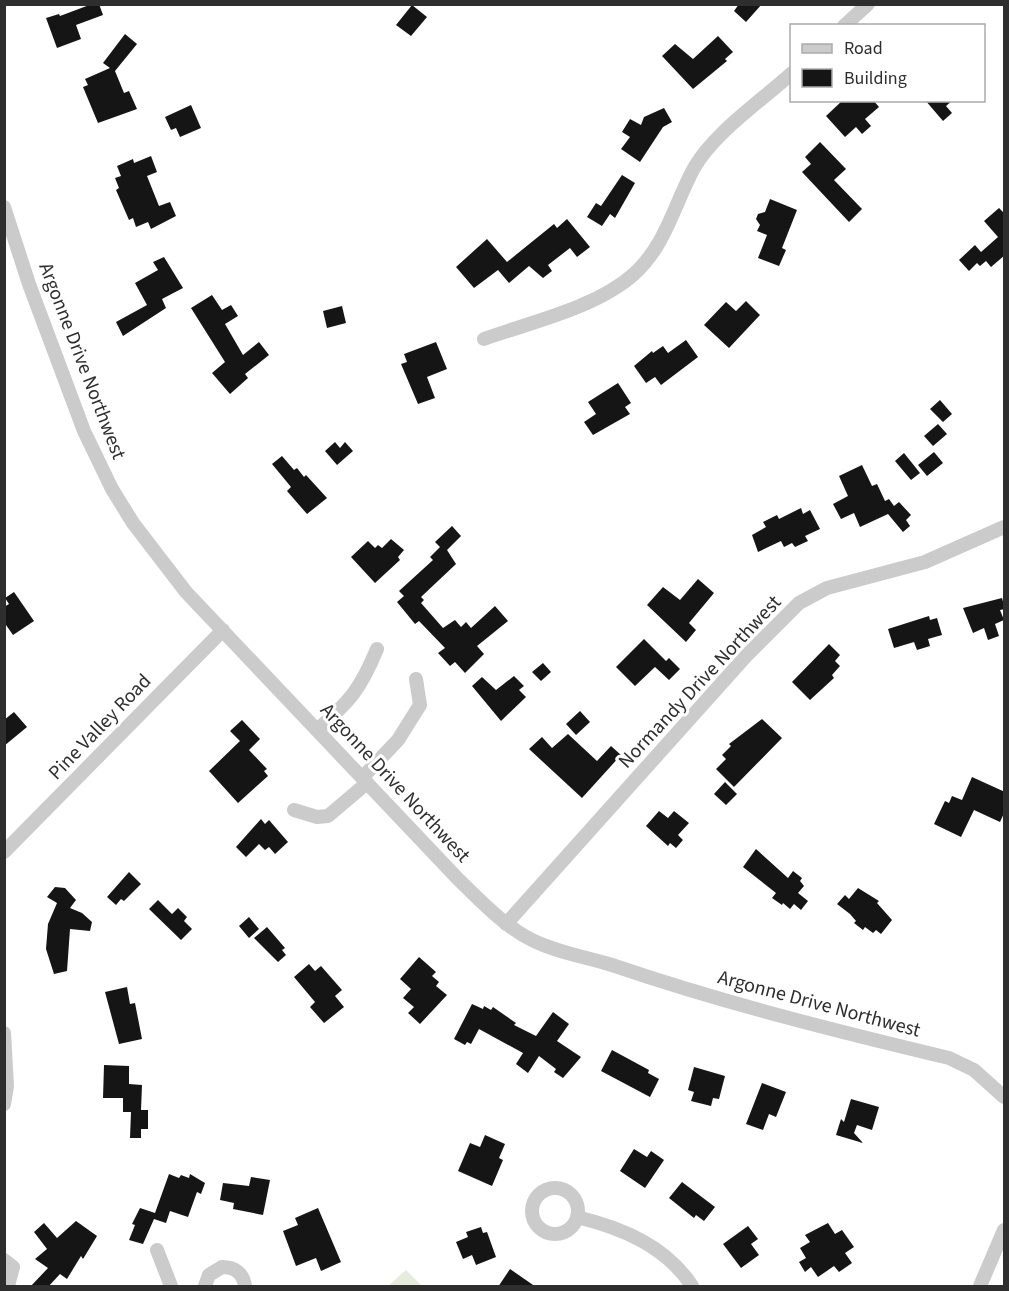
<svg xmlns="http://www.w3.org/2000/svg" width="1009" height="1291" font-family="'Source Sans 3',sans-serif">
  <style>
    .green { fill: #e7ecda }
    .building { fill: #151515 }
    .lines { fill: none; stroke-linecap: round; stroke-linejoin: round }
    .minor { stroke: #cbcbcb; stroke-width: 14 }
    .labels { text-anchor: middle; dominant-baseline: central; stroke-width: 6; stroke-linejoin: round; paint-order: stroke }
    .street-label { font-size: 20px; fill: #2e2e2e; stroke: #fff }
  </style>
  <rect width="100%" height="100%" fill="#fff"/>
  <path class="green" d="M 406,1270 L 422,1286 L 388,1286 Z"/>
  <path class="building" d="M 92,4 L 99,4 L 103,15 L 76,25 L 81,39 L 57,48 L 46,18 L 59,14 L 60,16 Z
    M 739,4 L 762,4 L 746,22 L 734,11 Z
    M 412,5 L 427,17 L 411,36 L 396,25 Z
    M 125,34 L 137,44 L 115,71 L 124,93 L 129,91 L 137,109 L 98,123 L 83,87 L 88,85 L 85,79 L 110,68 L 103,63 Z
    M 718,36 L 733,52 L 725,59 L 727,61 L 693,89 L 662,56 L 675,44 L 693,59 Z
    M 843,100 L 873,100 L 879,107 L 865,119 L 871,126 L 862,134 L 856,127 L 845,137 L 826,116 Z
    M 925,100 L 953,100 L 946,106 L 952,113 L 943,121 Z
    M 191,105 L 201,128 L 180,137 L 176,128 L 171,130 L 165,117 Z
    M 664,108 L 672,122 L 663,127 L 640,162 L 621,149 L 630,137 L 622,132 L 630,119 L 641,125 L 644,117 Z
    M 820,142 L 846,169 L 834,180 L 862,209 L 849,222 L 802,172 L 811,164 L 805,157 Z
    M 151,156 L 157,172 L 147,176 L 159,206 L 170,202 L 176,216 L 151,229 L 148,222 L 136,227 L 133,218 L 129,220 L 116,190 L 119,188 L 115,178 L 121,176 L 117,166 L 133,159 L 134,163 Z
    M 622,175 L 635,183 L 615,218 L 610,214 L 602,226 L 587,217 L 596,203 L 601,206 Z
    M 770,199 L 797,210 L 782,248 L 786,250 L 779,266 L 758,258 L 767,235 L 757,231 L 760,225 L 756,219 L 758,214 L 765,212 Z
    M 999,208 L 1005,214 L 1005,255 L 991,267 L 986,261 L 980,266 L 977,263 L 969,271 L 959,260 L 975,245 L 981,252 L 998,237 L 984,221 Z
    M 567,219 L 590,247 L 577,257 L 570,248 L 548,265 L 552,271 L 543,278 L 529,266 L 509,283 L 498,270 L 474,288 L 456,267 L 487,239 L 507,262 L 554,224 L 557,228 Z
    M 164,257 L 183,288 L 162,299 L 166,308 L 123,336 L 116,322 L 147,305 L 135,283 L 158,270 L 153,262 Z
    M 212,295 L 222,310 L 231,305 L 238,316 L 225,324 L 243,355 L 259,342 L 269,355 L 245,374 L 248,378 L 230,394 L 212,373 L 225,362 L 191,308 Z
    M 746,301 L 760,315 L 729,348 L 704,325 L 726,302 L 736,311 Z
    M 342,306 L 346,323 L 327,328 L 323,311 Z
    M 686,340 L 698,357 L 661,385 L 655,377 L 646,383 L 634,366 L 652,351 L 653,353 L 663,346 L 668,353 Z
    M 436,342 L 447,369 L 427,377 L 435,398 L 418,404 L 401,364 L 407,362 L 404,354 Z
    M 618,383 L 631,403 L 625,407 L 630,414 L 593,435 L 584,422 L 596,414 L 588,402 Z
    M 940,400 L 952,414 L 943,422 L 930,409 Z
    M 938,424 L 947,434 L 933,446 L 924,436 Z
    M 335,442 L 340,448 L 345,442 L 353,451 L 337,465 L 325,451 Z
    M 934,452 L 943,463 L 927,476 L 918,465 Z
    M 904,453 L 920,473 L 911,480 L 895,461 Z
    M 282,456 L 294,470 L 297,468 L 304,477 L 306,475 L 327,498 L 307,514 L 287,491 L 291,487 L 272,464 Z
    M 862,465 L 872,486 L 877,484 L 885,501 L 889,499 L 894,506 L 899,502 L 911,515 L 906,520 L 910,526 L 903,532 L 888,514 L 860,527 L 854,513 L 841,519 L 833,504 L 848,496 L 839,476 Z
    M 801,508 L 803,514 L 810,510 L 820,529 L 805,536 L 808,541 L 795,547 L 792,543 L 784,547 L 781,541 L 758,552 L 752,535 L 766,527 L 763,522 L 777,515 L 779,519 Z
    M 452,526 L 461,536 L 447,550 L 456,564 L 421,597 L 424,600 L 421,603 L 443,628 L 455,620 L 461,627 L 466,622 L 471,628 L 495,606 L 508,621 L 477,646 L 484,654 L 465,673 L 455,662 L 450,666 L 438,653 L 445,648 L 419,621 L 415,624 L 397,602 L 404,596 L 399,591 L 433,560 L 430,557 L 440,547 L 435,542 Z
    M 391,539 L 404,550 L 398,557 L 400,560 L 375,583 L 351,557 L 368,541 L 375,548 L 378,545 L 382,548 Z
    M 698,579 L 714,593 L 689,623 L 696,630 L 686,642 L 647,605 L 663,587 L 680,600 Z
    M 14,592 L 34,621 L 13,635 L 6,625 L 4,607 L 9,604 L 5,598 Z
    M 1002,598 L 1005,609 L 1000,610 L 1004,620 L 995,624 L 999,636 L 988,640 L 984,628 L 973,633 L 963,608 Z
    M 929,616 L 930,620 L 937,618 L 942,635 L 928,639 L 930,646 L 917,650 L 914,642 L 894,648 L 888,629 Z
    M 644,639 L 666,661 L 669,658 L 680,669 L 669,680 L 655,667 L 635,686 L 616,667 Z
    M 829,644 L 840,655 L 835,661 L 840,666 L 832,675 L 834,678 L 810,700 L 792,682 Z
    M 543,663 L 551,672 L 541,681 L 532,672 Z
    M 514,676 L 524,686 L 519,690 L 526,697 L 501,721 L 472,686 L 482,677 L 496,690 Z
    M 580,711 L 590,722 L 576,735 L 566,724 Z
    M 14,712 L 27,727 L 4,746 L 4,720 Z
    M 762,719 L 782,738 L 734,787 L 716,769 L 726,759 L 722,755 L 731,746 L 729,744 Z
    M 242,720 L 260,739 L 249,750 L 267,769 L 264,771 L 268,776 L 238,803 L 209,771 L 240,741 L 230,731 Z
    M 568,734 L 597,761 L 611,746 L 621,755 L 582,798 L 529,749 L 542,737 L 552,748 Z
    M 972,777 L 1005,792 L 1005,811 L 1000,822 L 974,810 L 961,837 L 934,824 L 945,801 L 949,803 L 952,796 L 962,800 Z
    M 725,782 L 737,794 L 726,805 L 714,794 Z
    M 659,811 L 668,818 L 674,811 L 689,823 L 678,835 L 683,840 L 676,848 L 670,843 L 668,846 L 646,826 Z
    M 261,819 L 265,824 L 269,820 L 288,842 L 275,854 L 269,847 L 265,850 L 259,844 L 246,857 L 236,847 Z
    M 756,849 L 788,878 L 793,871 L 802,878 L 800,881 L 804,886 L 798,893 L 808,901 L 801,910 L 794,904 L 790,909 L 783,903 L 782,905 L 772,898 L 776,893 L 743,867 Z
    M 129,872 L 141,884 L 124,901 L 121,899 L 116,905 L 107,897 Z
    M 55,887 L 65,888 L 76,900 L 70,908 L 82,913 L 92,922 L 90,931 L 70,929 L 67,971 L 54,974 L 46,949 L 48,924 L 57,903 L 47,897 Z
    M 858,888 L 879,901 L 877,903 L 892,920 L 881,934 L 876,930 L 873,933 L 865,927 L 863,930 L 854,923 L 856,921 L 850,914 L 837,904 L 845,895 L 849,899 Z
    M 158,900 L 172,914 L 178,908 L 187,917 L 184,921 L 192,929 L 181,940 L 149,909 Z
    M 249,917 L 259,929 L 249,938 L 239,926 Z
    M 267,927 L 285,948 L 282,950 L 286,955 L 278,962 L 254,938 Z
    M 419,957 L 436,972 L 432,976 L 439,982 L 436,986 L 447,995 L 420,1024 L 408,1013 L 414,1007 L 403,998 L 411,989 L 400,979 Z
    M 309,964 L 315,971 L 321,966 L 342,990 L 335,996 L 344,1007 L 324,1023 L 310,1007 L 315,1002 L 294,977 Z
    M 127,987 L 130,1004 L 135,1003 L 142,1039 L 119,1044 L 105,992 Z
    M 472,1004 L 483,1009 L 484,1006 L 491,1010 L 493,1007 L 516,1023 L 514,1025 L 536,1036 L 553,1012 L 569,1024 L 557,1041 L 581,1057 L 563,1078 L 554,1072 L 556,1069 L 539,1056 L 528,1073 L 516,1064 L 523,1053 L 479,1029 L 471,1044 L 467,1042 L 465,1045 L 454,1039 Z
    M 612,1050 L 649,1070 L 648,1073 L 659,1079 L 650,1097 L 601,1071 Z
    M 104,1065 L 129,1066 L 129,1084 L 142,1085 L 141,1110 L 148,1110 L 148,1129 L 141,1129 L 141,1138 L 130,1138 L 131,1112 L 123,1112 L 123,1098 L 103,1098 Z
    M 694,1067 L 725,1076 L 719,1099 L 713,1098 L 711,1106 L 691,1101 L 694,1092 L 688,1090 Z
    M 762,1083 L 786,1092 L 776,1117 L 769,1114 L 763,1130 L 746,1124 Z
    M 851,1099 L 879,1107 L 872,1130 L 857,1125 L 854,1133 L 863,1143 L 836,1135 L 841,1119 L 844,1122 Z
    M 485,1135 L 505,1144 L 499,1158 L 503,1160 L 492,1186 L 458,1171 L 470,1143 L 480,1147 Z
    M 634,1149 L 647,1157 L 651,1151 L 664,1160 L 645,1188 L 620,1171 Z
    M 169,1174 L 179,1178 L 181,1175 L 189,1178 L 190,1174 L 205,1183 L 201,1194 L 197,1192 L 188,1217 L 170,1211 L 166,1223 L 154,1219 L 143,1244 L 129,1240 L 135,1225 L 132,1224 L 140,1208 L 155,1213 Z
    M 251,1177 L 270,1180 L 263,1215 L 233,1209 L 234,1203 L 220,1200 L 223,1183 L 249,1186 Z
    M 682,1182 L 715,1207 L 704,1221 L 696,1215 L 694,1218 L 669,1198 Z
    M 318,1208 L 341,1262 L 321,1271 L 316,1258 L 296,1266 L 283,1231 L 298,1225 L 295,1218 Z
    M 76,1221 L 97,1236 L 83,1259 L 81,1256 L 67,1279 L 60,1274 L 48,1287 L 30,1287 L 48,1268 L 35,1259 L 47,1249 L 34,1232 L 44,1223 L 57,1238 Z
    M 828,1223 L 835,1234 L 842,1230 L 854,1247 L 845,1253 L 852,1263 L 839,1272 L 834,1266 L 818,1277 L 811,1267 L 805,1272 L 799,1262 L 806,1258 L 800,1248 L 810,1242 L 805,1235 Z
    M 748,1226 L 758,1239 L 751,1244 L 759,1255 L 741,1268 L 723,1244 Z
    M 481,1227 L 483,1233 L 487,1232 L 496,1257 L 476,1265 L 472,1255 L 463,1259 L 456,1242 L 468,1237 L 466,1232 Z
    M 510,1269 L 536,1287 L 498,1287 Z"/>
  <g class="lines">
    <path class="minor" d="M 844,26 L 868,4
      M 4,207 L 29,284 L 84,431 L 112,489 L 133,523 L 186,592 L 458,879 C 481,901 504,926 532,940 C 558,953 587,957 615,966 C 724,1003 836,1031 949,1058 L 974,1070 L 1004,1097
      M 484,339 C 531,322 596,308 634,274 C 666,245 674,205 694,168 C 714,133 761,101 792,73
      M 317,730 C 350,701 360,690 377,649
      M 362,778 L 398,740 L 420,705 L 416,679
      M 294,810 L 317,817 L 328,816 L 367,783
      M 4,852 L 223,630
      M 506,924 L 746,656 L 799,603 L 827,588 L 925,562 L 1004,527
      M 4,1033 L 7,1086 L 4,1104
      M532 1211a23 23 0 1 1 46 0a23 23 0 1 1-46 0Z
      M 577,1217 C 622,1228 666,1246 692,1286
      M 157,1250 L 171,1286
      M 4,1260 L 13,1267 L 8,1286
      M 205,1286 L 209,1275 L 222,1267 C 235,1267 243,1273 245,1286
      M 980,1286 L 1004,1230"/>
  </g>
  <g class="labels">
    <g class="street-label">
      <text transform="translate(82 361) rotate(69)">Argonne Drive Northwest</text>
      <text transform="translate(700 682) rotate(-47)">Normandy Drive Northwest</text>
      <text transform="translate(100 727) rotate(-46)">Pine Valley Road</text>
      <text transform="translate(395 783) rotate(47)">Argonne Drive Northwest</text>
      <text transform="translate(819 1004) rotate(15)">Argonne Drive Northwest</text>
    </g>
  </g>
  <rect width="1009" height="1291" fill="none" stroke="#2e2e2e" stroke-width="12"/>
  <rect x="790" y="24" width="195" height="78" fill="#ffffff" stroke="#ababab" stroke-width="1.5"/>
  <rect x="802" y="44" width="30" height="9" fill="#cbcbcb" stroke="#ababab" stroke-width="1.5"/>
  <text x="844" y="54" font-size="18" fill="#2e2e2e">Road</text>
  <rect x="802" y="69" width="30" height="18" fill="#151515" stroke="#ababab" stroke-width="1.5"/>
  <text x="844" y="84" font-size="18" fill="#2e2e2e">Building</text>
</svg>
